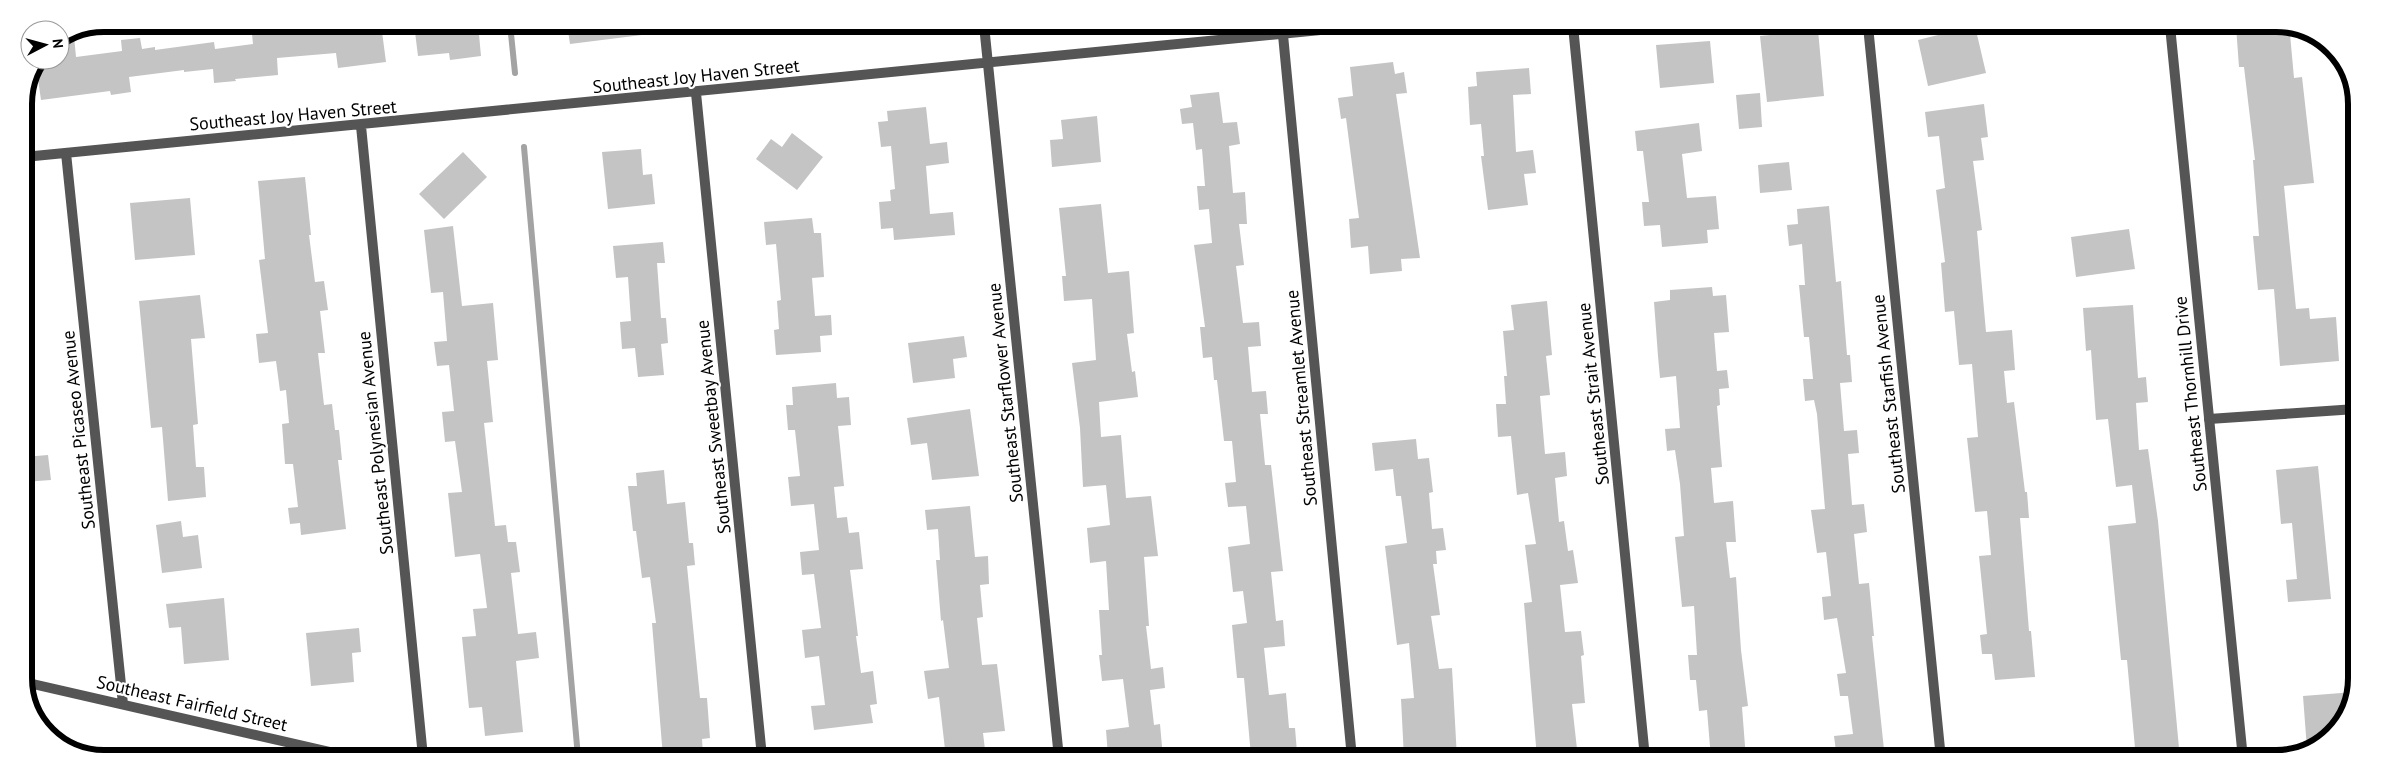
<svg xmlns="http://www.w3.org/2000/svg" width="2381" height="783" font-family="'PT Sans',sans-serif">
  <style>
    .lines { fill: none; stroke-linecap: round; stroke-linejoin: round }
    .stream { stroke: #a3a3a3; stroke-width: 6 }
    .building { fill: #c4c4c4 }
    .minor { stroke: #555; stroke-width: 10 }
    .tertiary { stroke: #555; stroke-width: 10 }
    .labels { text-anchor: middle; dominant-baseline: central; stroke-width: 4.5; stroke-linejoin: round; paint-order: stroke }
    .street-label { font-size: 18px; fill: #000; stroke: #fff }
    .rim { fill: none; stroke: #000; stroke-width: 6 }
  </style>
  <rect width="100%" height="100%" fill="#fff"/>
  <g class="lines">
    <path class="stream" d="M 510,24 L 515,73
      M 524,147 L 578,757"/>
  </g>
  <path class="building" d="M 251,24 L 381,24 L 386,62 L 338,68 L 336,53 L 277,58 L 278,75 L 235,79 L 236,81 L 214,83 L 213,69 L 184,72 L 184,70 L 129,77 L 131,92 L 111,95 L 110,91 L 41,100 L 37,72 L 42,60 L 60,60 L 60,42 L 74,36 L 76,57 L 122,51 L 121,40 L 140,38 L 142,49 L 155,47 L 155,50 L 214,42 L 215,49 L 253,44 Z
    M 414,24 L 478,24 L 481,56 L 450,60 L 449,53 L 418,56 Z
    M 567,24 L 642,24 L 642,35 L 570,44 Z
    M 1948,26 L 1975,26 L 1986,73 L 1928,86 L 1918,40 L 1950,32 Z
    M 2236,26 L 2278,27 L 2279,34 L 2290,34 L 2294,78 L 2302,77 L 2314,183 L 2284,186 L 2296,309 L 2309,308 L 2310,319 L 2336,317 L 2339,361 L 2280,366 L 2274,289 L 2258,290 L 2253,236 L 2259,236 L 2253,160 L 2255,160 L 2244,67 L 2239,67 Z
    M 1818,30 L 1824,96 L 1767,102 L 1760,36 Z
    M 1710,41 L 1714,83 L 1660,88 L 1656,45 Z
    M 1393,62 L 1395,74 L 1404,72 L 1407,93 L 1396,94 L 1420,258 L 1401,259 L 1402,271 L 1370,274 L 1368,246 L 1351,248 L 1349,219 L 1359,218 L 1346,118 L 1341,119 L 1338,98 L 1353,96 L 1350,67 Z
    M 1529,68 L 1531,94 L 1513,95 L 1516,152 L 1533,150 L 1536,173 L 1524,174 L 1528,205 L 1488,210 L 1481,156 L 1484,156 L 1481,124 L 1470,125 L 1468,87 L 1477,86 L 1476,72 Z
    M 1219,92 L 1223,123 L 1237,122 L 1240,144 L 1229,146 L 1233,193 L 1245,192 L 1247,224 L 1239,224 L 1244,265 L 1236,266 L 1243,323 L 1259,322 L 1261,346 L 1248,347 L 1252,392 L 1266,391 L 1268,414 L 1260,414 L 1265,465 L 1271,465 L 1283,571 L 1271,572 L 1276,621 L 1283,620 L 1285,646 L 1264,648 L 1269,695 L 1286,693 L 1289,728 L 1295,728 L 1297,752 L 1251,756 L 1244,678 L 1237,678 L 1232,625 L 1247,623 L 1243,591 L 1233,592 L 1228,547 L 1250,544 L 1246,506 L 1228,507 L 1225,483 L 1236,482 L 1232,441 L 1224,441 L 1217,380 L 1214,380 L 1212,357 L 1203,358 L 1200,327 L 1205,327 L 1194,245 L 1212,243 L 1209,209 L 1199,210 L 1197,186 L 1205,186 L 1202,149 L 1196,150 L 1193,123 L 1182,124 L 1180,109 L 1192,107 L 1190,95 Z
    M 1760,93 L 1762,127 L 1739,129 L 1736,95 Z
    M 1984,104 L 1988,137 L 1981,138 L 1984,160 L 1973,161 L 1982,230 L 1977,231 L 1986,332 L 2012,330 L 2015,370 L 2004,371 L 2007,403 L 2014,402 L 2025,492 L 2027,492 L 2029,518 L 2020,518 L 2029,631 L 2031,631 L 2035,677 L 1995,680 L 1992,654 L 1982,654 L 1980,635 L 1987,634 L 1979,556 L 1991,555 L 1987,511 L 1975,512 L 1967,438 L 1978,437 L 1972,364 L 1959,365 L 1954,311 L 1945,312 L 1941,263 L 1945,262 L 1936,190 L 1945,188 L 1939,136 L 1928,137 L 1925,112 Z
    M 926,107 L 930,144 L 947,142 L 949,163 L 926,166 L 930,214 L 953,212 L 955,235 L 894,240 L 893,228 L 881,229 L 879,202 L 891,201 L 890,190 L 895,189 L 891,146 L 881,147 L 878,122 L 888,121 L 887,111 Z
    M 1097,116 L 1101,162 L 1052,167 L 1050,140 L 1063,139 L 1061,120 Z
    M 1699,123 L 1702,151 L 1682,154 L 1687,198 L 1716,196 L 1719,229 L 1707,230 L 1708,243 L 1662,247 L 1660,225 L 1644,226 L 1642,202 L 1649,202 L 1643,151 L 1637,151 L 1635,131 Z
    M 792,133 L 823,157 L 797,190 L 756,159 L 771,139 L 782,147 Z
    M 641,149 L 643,175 L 652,174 L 655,204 L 608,209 L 602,152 Z
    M 463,152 L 487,177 L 444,219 L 419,194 Z
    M 1789,162 L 1792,190 L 1760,193 L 1758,165 Z
    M 305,177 L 311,235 L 309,235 L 315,282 L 324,281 L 328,310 L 320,311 L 325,353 L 318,353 L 324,405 L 332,404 L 335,430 L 339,430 L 342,460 L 338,460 L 346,529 L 301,535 L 300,523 L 290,524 L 288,508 L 298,507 L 293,464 L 285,464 L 282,424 L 289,423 L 286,390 L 280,391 L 276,361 L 259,363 L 256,334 L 268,333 L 259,260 L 265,259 L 258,181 Z
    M 190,198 L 195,255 L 135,260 L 130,203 Z
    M 1101,204 L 1108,273 L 1129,271 L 1134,333 L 1127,334 L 1132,372 L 1135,371 L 1138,397 L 1099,402 L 1101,437 L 1121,435 L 1126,498 L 1151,496 L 1158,556 L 1144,557 L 1149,626 L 1146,626 L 1151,669 L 1163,667 L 1165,688 L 1150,690 L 1154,725 L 1160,724 L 1163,758 L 1135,758 L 1134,753 L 1108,756 L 1106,730 L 1129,727 L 1123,679 L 1102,681 L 1099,655 L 1102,655 L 1099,610 L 1109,610 L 1106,561 L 1090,563 L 1087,528 L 1110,525 L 1106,485 L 1083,487 L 1080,428 L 1072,363 L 1096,360 L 1092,299 L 1064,301 L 1062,276 L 1066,276 L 1059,208 Z
    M 1829,206 L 1836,282 L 1841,281 L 1847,355 L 1850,355 L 1852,382 L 1840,383 L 1844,431 L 1857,430 L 1859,453 L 1848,454 L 1852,505 L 1864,504 L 1867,532 L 1854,534 L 1859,584 L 1869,583 L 1874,636 L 1872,636 L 1885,759 L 1837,759 L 1834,736 L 1853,734 L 1848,696 L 1840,696 L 1837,674 L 1846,673 L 1837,618 L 1824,620 L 1822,597 L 1831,596 L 1826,552 L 1817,553 L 1811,510 L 1825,509 L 1817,414 L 1814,400 L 1805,401 L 1803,379 L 1813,379 L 1809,337 L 1804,337 L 1799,285 L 1805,285 L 1802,244 L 1789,246 L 1787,225 L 1798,224 L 1797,209 Z
    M 812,218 L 814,233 L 821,233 L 824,277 L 812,278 L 815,316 L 831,315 L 832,335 L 820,336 L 821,352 L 776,355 L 774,330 L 779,329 L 777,301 L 781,300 L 776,244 L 766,245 L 764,222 Z
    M 453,226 L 462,306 L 493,303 L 498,360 L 487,361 L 493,422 L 484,423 L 495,526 L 506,525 L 508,542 L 516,542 L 520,572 L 511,573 L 518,634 L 536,632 L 539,658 L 516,661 L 523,732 L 485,736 L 482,707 L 469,708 L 462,637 L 476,636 L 473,609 L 487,608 L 480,554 L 455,557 L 448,493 L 462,492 L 455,441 L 445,442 L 442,412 L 454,411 L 449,365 L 437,366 L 434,342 L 447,341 L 443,292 L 431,293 L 424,230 Z
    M 2129,229 L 2135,269 L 2076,277 L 2071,237 Z
    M 663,242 L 665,263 L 657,263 L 661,318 L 666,318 L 668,343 L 661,344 L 664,375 L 638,377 L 635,348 L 622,349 L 620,322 L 631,321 L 628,277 L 616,278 L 613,246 Z
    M 1712,287 L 1713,296 L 1726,295 L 1729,332 L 1714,333 L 1717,371 L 1727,370 L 1729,388 L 1719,389 L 1720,405 L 1717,406 L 1722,467 L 1711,468 L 1714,503 L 1733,501 L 1736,542 L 1726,542 L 1730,578 L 1736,577 L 1741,650 L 1748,706 L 1742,707 L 1746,759 L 1711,759 L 1707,710 L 1699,711 L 1696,680 L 1690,680 L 1688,655 L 1697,655 L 1694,606 L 1682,607 L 1675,537 L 1684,536 L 1680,484 L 1675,450 L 1667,451 L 1665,429 L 1680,428 L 1676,376 L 1660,378 L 1658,356 L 1654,302 L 1670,300 L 1670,290 Z
    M 200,295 L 205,338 L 191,339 L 198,424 L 193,425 L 196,467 L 204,467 L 206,497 L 168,501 L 162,427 L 151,428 L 139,301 Z
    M 1547,301 L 1552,355 L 1546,356 L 1550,395 L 1540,396 L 1545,454 L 1565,452 L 1567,476 L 1555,478 L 1559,522 L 1564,521 L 1568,551 L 1573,550 L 1578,583 L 1560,585 L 1565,632 L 1581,631 L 1584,655 L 1581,656 L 1585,703 L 1572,704 L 1578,758 L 1537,758 L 1524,603 L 1532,602 L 1525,545 L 1536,544 L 1528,493 L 1517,495 L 1511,436 L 1498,437 L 1496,404 L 1506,404 L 1504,376 L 1507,376 L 1503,331 L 1514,330 L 1511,305 Z
    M 2133,305 L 2138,378 L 2146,377 L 2148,402 L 2136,403 L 2139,450 L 2148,449 L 2158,521 L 2180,759 L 2136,759 L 2127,660 L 2121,660 L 2108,526 L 2136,523 L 2132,485 L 2116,487 L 2108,419 L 2096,420 L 2091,350 L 2086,351 L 2083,308 Z
    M 964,336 L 967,357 L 953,359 L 955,378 L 913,383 L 908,343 Z
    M 836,383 L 837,398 L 849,397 L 851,425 L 838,426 L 844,486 L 834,487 L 837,518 L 847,517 L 849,533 L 859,532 L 863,569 L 850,570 L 858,636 L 856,636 L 861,673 L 873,671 L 877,704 L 870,705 L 873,723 L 814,730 L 811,706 L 825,705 L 819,656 L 805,658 L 802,630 L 821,628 L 814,574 L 802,575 L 800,552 L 819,550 L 814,504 L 791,506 L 788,477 L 800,476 L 795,430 L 788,430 L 786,405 L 793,405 L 792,387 Z
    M 970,409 L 979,476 L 932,480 L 927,443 L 911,445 L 907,418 Z
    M 1416,439 L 1418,459 L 1429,458 L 1433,492 L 1429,493 L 1432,529 L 1443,528 L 1446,550 L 1436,551 L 1437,564 L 1433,564 L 1440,615 L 1431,616 L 1439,669 L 1452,668 L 1457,758 L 1404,758 L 1401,699 L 1414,698 L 1409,643 L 1397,645 L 1385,546 L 1407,543 L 1401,496 L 1396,496 L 1393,469 L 1375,471 L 1372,443 Z
    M 48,455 L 51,480 L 24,482 L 24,457 Z
    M 2318,466 L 2331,599 L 2288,602 L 2286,580 L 2297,579 L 2292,523 L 2281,524 L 2276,470 Z
    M 664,470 L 667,504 L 685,502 L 689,543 L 693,543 L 695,565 L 687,566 L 700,698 L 707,698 L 710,738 L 702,739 L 703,756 L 663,757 L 652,623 L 656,623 L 650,577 L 642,578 L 636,531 L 633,531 L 628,486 L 637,486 L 636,473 Z
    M 970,506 L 975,557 L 988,556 L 989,584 L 980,585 L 983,617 L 977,618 L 982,665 L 997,664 L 1005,731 L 983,733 L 986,758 L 946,758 L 939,697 L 928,699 L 924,671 L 949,668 L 943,620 L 941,621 L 936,560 L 940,560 L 938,529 L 927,530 L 925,510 Z
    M 181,521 L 183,537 L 198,535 L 202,568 L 162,573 L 156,525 Z
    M 224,598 L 229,660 L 184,664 L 181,627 L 169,628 L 166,604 Z
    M 359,628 L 361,652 L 352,653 L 354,682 L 311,686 L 306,633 Z
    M 2354,692 L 2354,700 L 2326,742 L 2307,749 L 2303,696 Z"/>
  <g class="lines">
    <path class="minor" d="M 984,25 L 1059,758
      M 1573,26 L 1645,758
      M 1868,26 L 1941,759
      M 1283,35 L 1352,758
      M 696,93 L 762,757
      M 361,126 L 423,757
      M 66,153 L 123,704
      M 24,157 L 1371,25
      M 2209,419 L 2356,409
      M 24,682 L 352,757"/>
    <path class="tertiary" d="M 2170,26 L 2243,759"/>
  </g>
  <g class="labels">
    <g class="street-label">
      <text transform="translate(696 76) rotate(-6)">Southeast Joy Haven Street</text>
      <text transform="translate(293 115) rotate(-5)">Southeast Joy Haven Street</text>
      <text transform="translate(1005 393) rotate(-96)">Southeast Starflower Avenue</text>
      <text transform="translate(1593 394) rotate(-96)">Southeast Strait Avenue</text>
      <text transform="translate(1888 394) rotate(-96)">Southeast Starfish Avenue</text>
      <text transform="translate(2190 394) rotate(-96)">Southeast Thornhill Drive</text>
      <text transform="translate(1301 398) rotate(-95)">Southeast Streamlet Avenue</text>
      <text transform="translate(713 427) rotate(-96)">Southeast Sweetbay Avenue</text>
      <text transform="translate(78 430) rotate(-96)">Southeast Picaseo Avenue</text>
      <text transform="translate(375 443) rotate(-96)">Southeast Polynesian Avenue</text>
      <text transform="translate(192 703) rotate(13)">Southeast Fairfield Street</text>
    </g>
  </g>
  <path d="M0 0H2381V783H0ZM104 32H2276A72 72 0 0 1 2348 104V678A72 72 0 0 1 2276 750H104A72 72 0 0 1 32 678V104A72 72 0 0 1 104 32Z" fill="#fff" fill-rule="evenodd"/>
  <path class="rim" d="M104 32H2276A72 72 0 0 1 2348 104V678A72 72 0 0 1 2276 750H104A72 72 0 0 1 32 678V104A72 72 0 0 1 104 32Z"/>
  <g transform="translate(45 45) rotate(84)"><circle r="24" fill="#ffffff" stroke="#999999"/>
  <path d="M0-4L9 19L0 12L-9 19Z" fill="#000000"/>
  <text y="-8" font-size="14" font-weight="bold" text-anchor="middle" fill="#000000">N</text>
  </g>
</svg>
